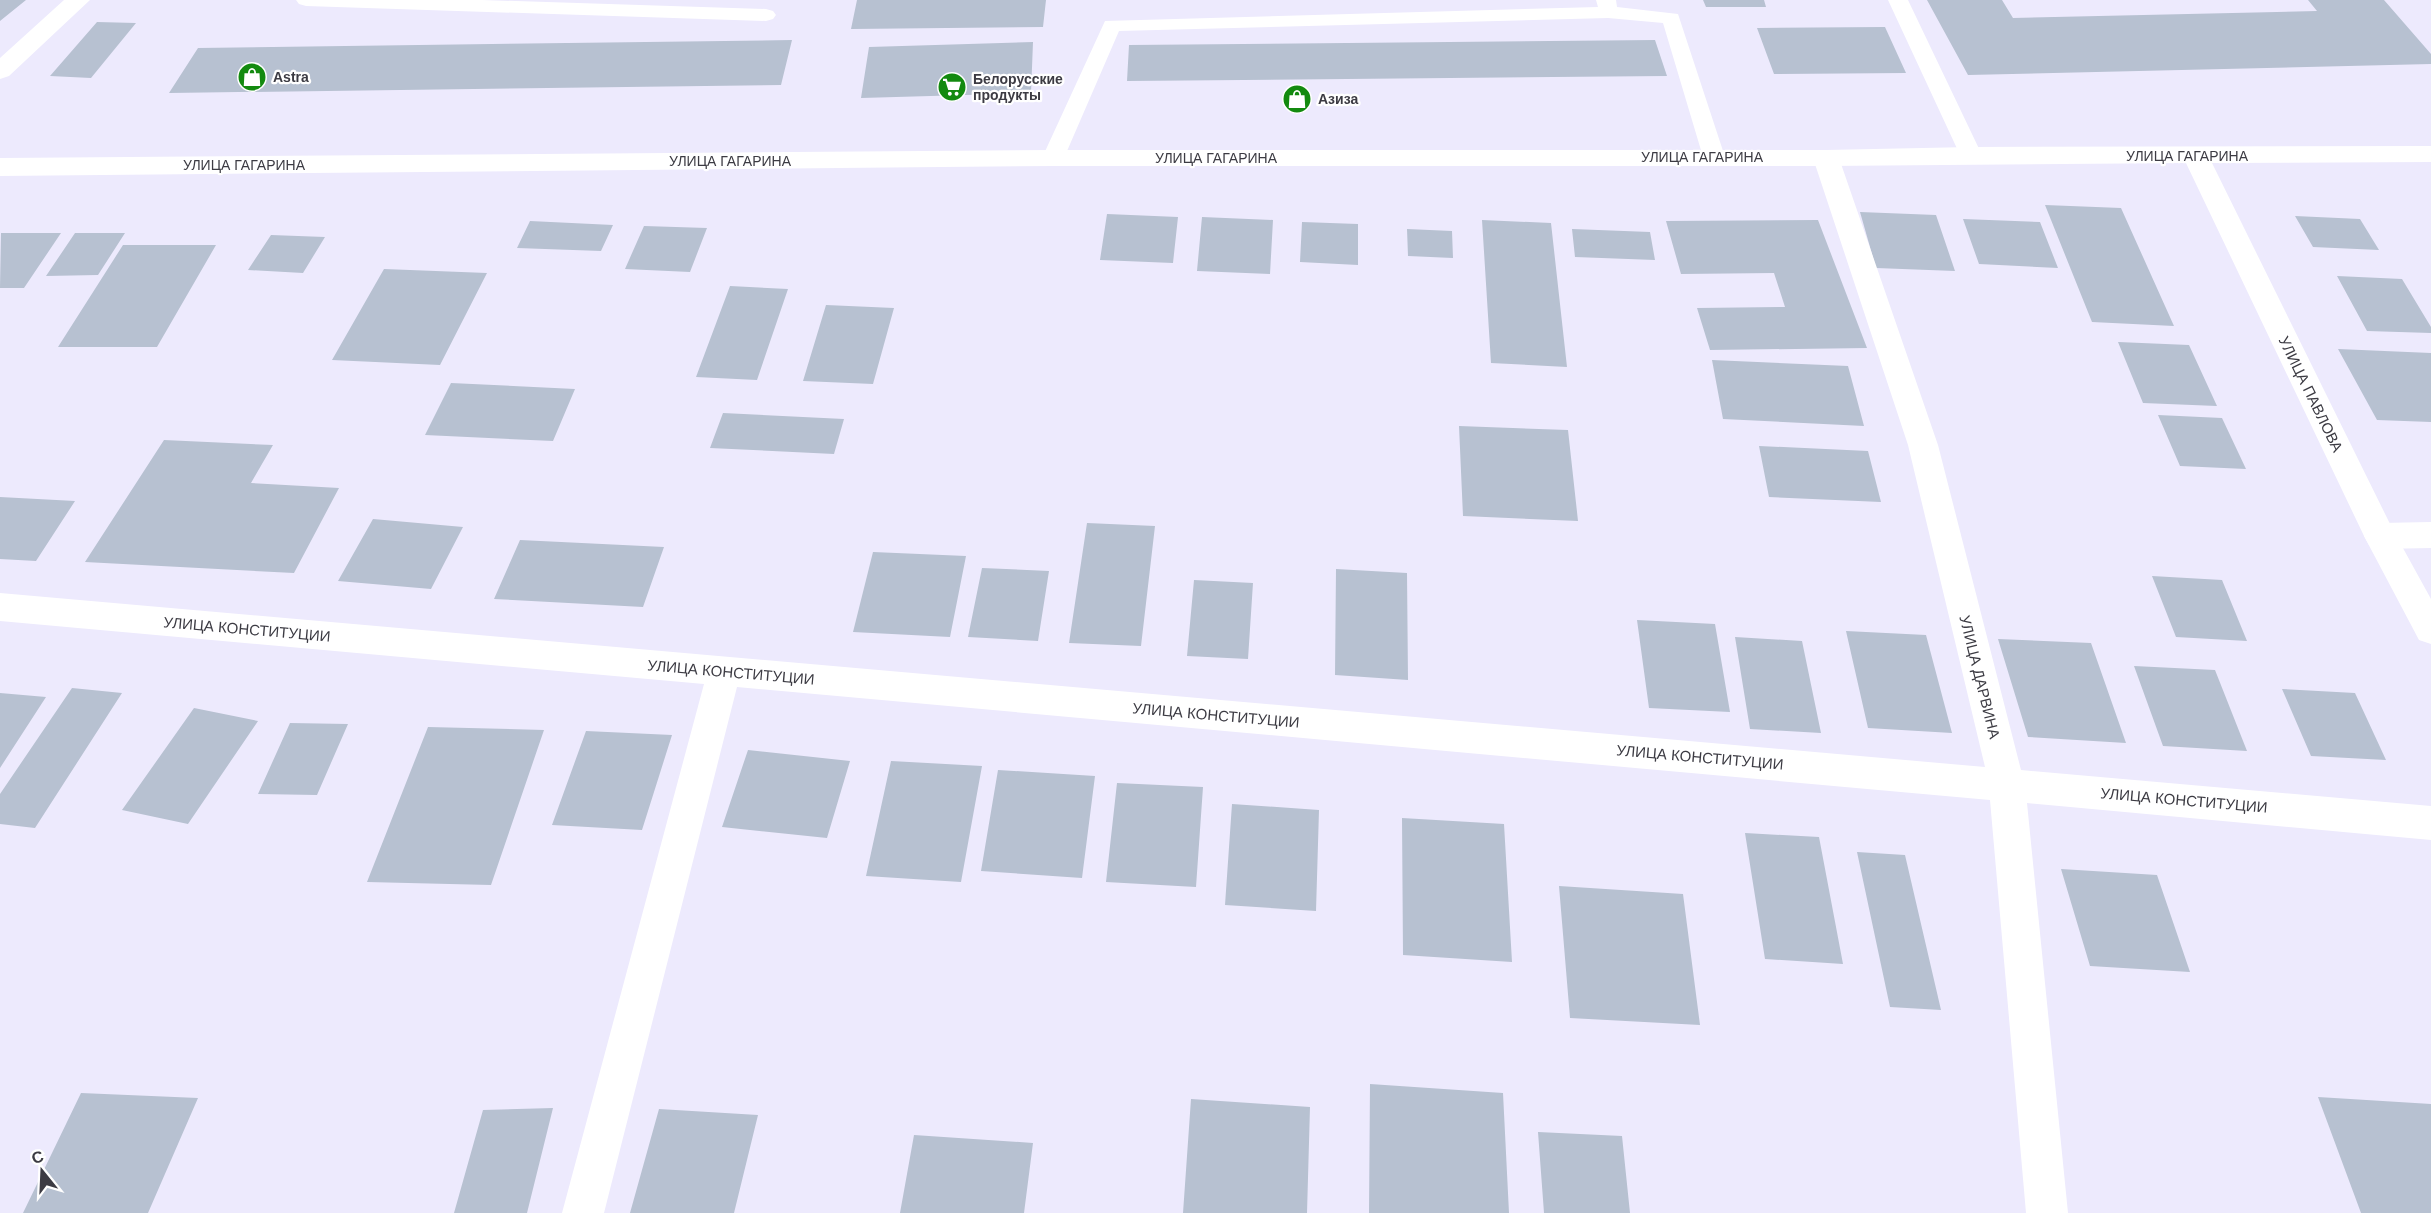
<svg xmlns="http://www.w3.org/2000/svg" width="2431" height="1213" font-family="Arial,sans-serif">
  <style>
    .building { fill: #b7c1d1 }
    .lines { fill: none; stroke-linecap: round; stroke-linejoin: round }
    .lane { fill: #fff; fill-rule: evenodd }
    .street { fill: #fff; fill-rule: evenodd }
    .secondary { fill: #fff; fill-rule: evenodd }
    .labels { text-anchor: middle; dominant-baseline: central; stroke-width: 4.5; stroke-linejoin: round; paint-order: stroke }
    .far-poi-label { font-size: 14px; font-weight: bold; fill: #3c3b43; stroke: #fff; text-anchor: start }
    .far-street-label { font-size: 14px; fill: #3c3b43; stroke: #fff }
    .street-label { font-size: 15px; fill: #3c3b43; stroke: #fff }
  </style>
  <rect width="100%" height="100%" fill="#edeafd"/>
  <path class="building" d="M 0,0 L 26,0 L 0,21 Z
    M 857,0 L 1046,0 L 1043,27 L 851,29 Z
    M 1703,0 L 1764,0 L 1766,7 L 1706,7 Z
    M 1927,0 L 2002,0 L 2013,18 L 2317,11 L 2308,0 L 2384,0 L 2431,54 L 2431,64 L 1968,75 Z
    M 97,22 L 136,23 L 91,78 L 50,76 Z
    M 1885,27 L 1906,73 L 1774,74 L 1757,28 Z
    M 792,40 L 781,85 L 169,93 L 198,48 Z
    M 1655,40 L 1667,76 L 1127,81 L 1129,45 Z
    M 1033,42 L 1031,93 L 861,98 L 869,47 Z
    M 2045,205 L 2121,208 L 2174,326 L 2092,322 Z
    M 1860,212 L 1936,215 L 1955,271 L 1876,268 Z
    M 1107,214 L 1178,217 L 1173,263 L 1100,260 Z
    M 2295,216 L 2360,219 L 2379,250 L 2313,247 Z
    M 1202,217 L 1273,220 L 1270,274 L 1197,271 Z
    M 1963,219 L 2040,222 L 2058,268 L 1979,264 Z
    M 1482,220 L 1551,223 L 1567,367 L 1491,363 Z
    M 1818,220 L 1867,348 L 1710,350 L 1697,308 L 1785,307 L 1774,273 L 1681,274 L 1666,221 Z
    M 530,221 L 613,225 L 601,251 L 517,248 Z
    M 1302,222 L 1358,224 L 1358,265 L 1300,262 Z
    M 644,226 L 707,228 L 690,272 L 625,269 Z
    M 1407,229 L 1452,231 L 1453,258 L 1408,256 Z
    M 1572,229 L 1650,232 L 1655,260 L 1575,257 Z
    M 1,233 L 61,233 L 24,288 L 0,288 Z
    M 75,233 L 125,233 L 98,275 L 46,276 Z
    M 271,235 L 325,237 L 303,273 L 248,270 Z
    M 123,245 L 216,245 L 157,347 L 58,347 Z
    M 384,269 L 487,273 L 440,365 L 332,360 Z
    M 2337,276 L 2402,279 L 2431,327 L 2431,333 L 2367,331 Z
    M 730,286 L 788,289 L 757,380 L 696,377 Z
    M 826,305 L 894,308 L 873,384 L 803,381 Z
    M 2118,342 L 2189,345 L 2217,406 L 2143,403 Z
    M 2338,349 L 2431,353 L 2431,422 L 2377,420 Z
    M 1712,360 L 1848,366 L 1864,426 L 1723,419 Z
    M 451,383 L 575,389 L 553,441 L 425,435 Z
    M 723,413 L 844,419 L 834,454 L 710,448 Z
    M 2158,415 L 2222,418 L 2246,469 L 2180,466 Z
    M 1459,426 L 1568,430 L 1578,521 L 1463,516 Z
    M 164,440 L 273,445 L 251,483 L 339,488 L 294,573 L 85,562 Z
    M 1759,446 L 1868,451 L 1881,502 L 1769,497 Z
    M 0,497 L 75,501 L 36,561 L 0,559 Z
    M 373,519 L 463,527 L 431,589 L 338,581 Z
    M 1087,523 L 1155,526 L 1141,646 L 1069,643 Z
    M 520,540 L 664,547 L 643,607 L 494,599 Z
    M 873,552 L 966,556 L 950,637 L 853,632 Z
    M 982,568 L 1049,571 L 1038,641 L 968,637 Z
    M 1336,569 L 1407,573 L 1408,680 L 1335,675 Z
    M 2152,576 L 2222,580 L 2247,641 L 2176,637 Z
    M 1194,580 L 1253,583 L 1248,659 L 1187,656 Z
    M 1637,620 L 1715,624 L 1730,712 L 1649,708 Z
    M 1846,631 L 1926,635 L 1952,733 L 1868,728 Z
    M 1735,637 L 1802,641 L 1821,733 L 1750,729 Z
    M 1998,639 L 2091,643 L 2126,743 L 2028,737 Z
    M 2134,666 L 2215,670 L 2247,751 L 2163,746 Z
    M 72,688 L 122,693 L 35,828 L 0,824 L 0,794 Z
    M 2282,689 L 2355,693 L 2386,760 L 2311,756 Z
    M 0,693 L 46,697 L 0,768 Z
    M 194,708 L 258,721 L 188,824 L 122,810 Z
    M 290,723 L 348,724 L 317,795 L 258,794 Z
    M 428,727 L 544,730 L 491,885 L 367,882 Z
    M 586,731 L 672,735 L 642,830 L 552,825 Z
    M 748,750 L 850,761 L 827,838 L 722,827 Z
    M 891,761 L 982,766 L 961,882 L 866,876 Z
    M 998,770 L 1095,776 L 1082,878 L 981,871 Z
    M 1117,783 L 1203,787 L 1196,887 L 1106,882 Z
    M 1232,804 L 1319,810 L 1316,911 L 1225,905 Z
    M 1402,818 L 1504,824 L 1512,962 L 1403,955 Z
    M 1745,833 L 1819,837 L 1843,964 L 1765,959 Z
    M 1857,852 L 1905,855 L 1941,1010 L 1890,1007 Z
    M 2061,869 L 2157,875 L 2190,972 L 2090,966 Z
    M 1559,886 L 1683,894 L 1700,1025 L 1570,1018 Z
    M 1370,1084 L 1503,1093 L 1509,1213 L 1369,1213 Z
    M 81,1093 L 198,1098 L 148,1213 L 23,1213 Z
    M 2318,1097 L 2431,1104 L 2431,1213 L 2361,1213 Z
    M 1191,1099 L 1310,1107 L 1307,1213 L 1183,1213 Z
    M 553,1108 L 527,1213 L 454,1213 L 483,1110 Z
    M 659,1109 L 758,1115 L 734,1213 L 630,1213 Z
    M 1538,1132 L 1622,1136 L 1630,1213 L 1544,1213 Z
    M 914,1135 L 1033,1143 L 1024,1213 L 900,1213 Z"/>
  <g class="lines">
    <path class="lane" d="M 296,0 L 482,0 L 766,9 L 773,11 L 776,15 L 773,19 L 766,21 L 306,6 L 299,4 Z
      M 1596,0 L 1616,0 L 1617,7 L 1678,14 L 1725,157 L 1721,162 L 1714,164 L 1707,162 L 1703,157 L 1663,23 L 1608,18 L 1119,31 L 1064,158 L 1060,163 L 1053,165 L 1046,163 L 1042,158 L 1105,21 L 1598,7 Z
      M 1888,0 L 1908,0 L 1982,155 L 1978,160 L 1971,162 L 1964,160 L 1960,155 Z"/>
    <path class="street" d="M 64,0 L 90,0 L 9,76 L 0,79 L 0,58 Z
      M 1826,150 L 1835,152 L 1839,158 L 1938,445 L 2021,770 L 2431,806 L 2431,840 L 2027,803 L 2068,1213 L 2026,1213 L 1990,800 L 737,687 L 604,1213 L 562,1213 L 704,684 L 0,621 L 0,593 L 1985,767 L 1908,445 L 1813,158 L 1817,152 Z
      M 2431,522 L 2431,548 L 2380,549 L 2369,545 L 2364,536 L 2369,527 L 2380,523 Z"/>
    <path class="secondary" d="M 2431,146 L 2431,162 L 2212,163 L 2393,530 L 2431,599 L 2431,644 L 2419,640 L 2364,536 L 2186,163 L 1826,166 L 1053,166 L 0,176 L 0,158 L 1053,150 L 1826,150 L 1971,147 Z"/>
  </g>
  <defs>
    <g id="shop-disc" transform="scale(1.5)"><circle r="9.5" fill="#138a0f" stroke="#fff"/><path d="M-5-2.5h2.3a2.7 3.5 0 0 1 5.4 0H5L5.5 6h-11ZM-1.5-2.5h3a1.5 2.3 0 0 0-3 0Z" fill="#fff"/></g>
    <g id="supermarket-disc" transform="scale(1.5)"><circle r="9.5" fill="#138a0f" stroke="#fff"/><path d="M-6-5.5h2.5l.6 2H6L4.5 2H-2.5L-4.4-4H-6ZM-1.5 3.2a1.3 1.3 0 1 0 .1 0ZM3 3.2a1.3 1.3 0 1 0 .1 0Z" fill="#fff"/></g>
  </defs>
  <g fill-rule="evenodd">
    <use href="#shop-disc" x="252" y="77"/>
    <use href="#supermarket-disc" x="952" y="87"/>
    <use href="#shop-disc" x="1297" y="99"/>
  </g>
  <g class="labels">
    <g class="far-poi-label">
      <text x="273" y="77">Astra</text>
      <text x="973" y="79">Белорусские<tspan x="973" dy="16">продукты</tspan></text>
      <text x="1318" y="99">Азиза</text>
    </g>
    <g class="far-street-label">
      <text x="2187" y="156">УЛИЦА ГАГАРИНА</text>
      <text x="1702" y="157">УЛИЦА ГАГАРИНА</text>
      <text x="1216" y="158">УЛИЦА ГАГАРИНА</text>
      <text x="730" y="161">УЛИЦА ГАГАРИНА</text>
      <text x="244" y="165">УЛИЦА ГАГАРИНА</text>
    </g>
    <g class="street-label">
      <text transform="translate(2311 394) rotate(64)">УЛИЦА ПАВЛОВА</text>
      <text transform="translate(247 629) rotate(5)">УЛИЦА КОНСТИТУЦИИ</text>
      <text transform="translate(731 672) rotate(5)">УЛИЦА КОНСТИТУЦИИ</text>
      <text transform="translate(1980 677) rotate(76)">УЛИЦА ДАРВИНА</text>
      <text transform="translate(1216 715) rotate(5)">УЛИЦА КОНСТИТУЦИИ</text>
      <text transform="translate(1700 757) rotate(5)">УЛИЦА КОНСТИТУЦИИ</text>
      <text transform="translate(2184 800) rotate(5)">УЛИЦА КОНСТИТУЦИИ</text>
    </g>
  </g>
  <g transform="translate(42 1171) rotate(342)" stroke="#ffffff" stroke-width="4.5" paint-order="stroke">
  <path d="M0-4.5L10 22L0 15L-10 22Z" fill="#3c3b43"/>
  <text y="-9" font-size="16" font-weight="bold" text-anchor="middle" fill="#3c3b43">С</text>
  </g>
</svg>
